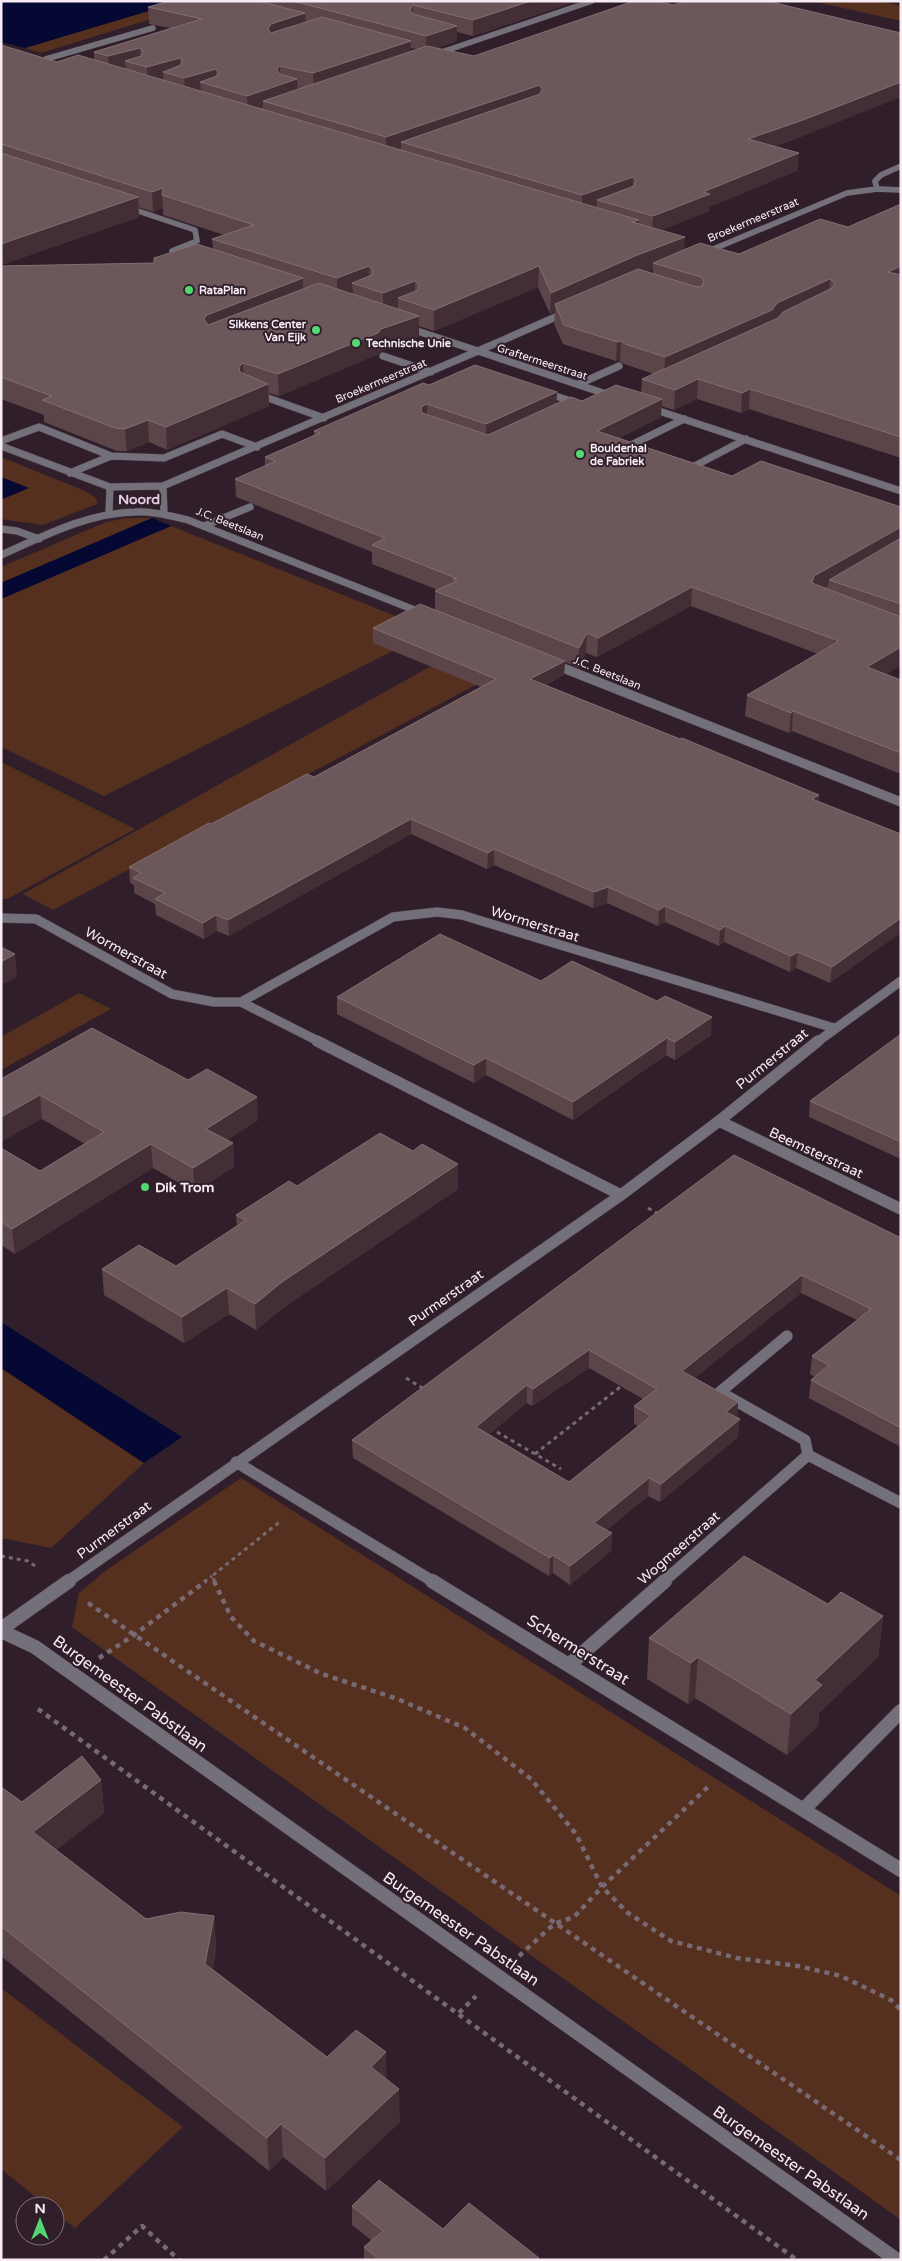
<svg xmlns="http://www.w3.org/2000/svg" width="902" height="2261" font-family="'Varela Round',sans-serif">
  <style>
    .green { fill: #55301f }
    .water { fill: #050833 }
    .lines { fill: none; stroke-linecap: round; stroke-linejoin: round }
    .service-far1-casing { stroke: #4c3c47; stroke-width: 6 }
    .service-casing { stroke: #4c3c47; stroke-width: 8 }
    .minor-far4-casing { stroke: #4c3c47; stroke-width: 6 }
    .minor-far3-casing { stroke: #4c3c47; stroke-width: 8 }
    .minor-far2-casing { stroke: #4c3c47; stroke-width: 10 }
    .minor-far1-casing { stroke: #4c3c47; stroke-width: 12 }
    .minor-casing { stroke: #4c3c47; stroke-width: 15 }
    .tertiary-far2-casing { stroke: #4c3c47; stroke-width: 6 }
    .tertiary-far1-casing { stroke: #4c3c47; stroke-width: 8 }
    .tertiary-casing { stroke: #4c3c47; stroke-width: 15 }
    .path-far1 { stroke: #786973; stroke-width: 3; stroke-dasharray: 4 4; stroke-linecap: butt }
    .path { stroke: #786973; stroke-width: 4.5; stroke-dasharray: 5 5; stroke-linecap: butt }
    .service-far1 { stroke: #747079; stroke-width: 5.5 }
    .service { stroke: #747079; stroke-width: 7 }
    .minor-far4 { stroke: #747079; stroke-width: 5.5 }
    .minor-far3 { stroke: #747079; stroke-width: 7 }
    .minor-far2 { stroke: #747079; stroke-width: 9 }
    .minor-far1 { stroke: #747079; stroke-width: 11 }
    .minor { stroke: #747079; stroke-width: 14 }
    .tertiary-far2 { stroke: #747079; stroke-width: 5.5 }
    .tertiary-far1 { stroke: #747079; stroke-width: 7 }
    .tertiary { stroke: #747079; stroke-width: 14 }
    .wall { fill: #5b4548; fill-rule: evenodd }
    .shaded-wall { fill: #432e35 }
    .building { fill: #6c575a; stroke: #826e72; fill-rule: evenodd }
    .poi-dot { fill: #54d672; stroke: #301f2b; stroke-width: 2 }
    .labels { text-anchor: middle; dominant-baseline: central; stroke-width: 4; stroke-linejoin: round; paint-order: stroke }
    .far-street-label { font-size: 11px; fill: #f8ecf4; stroke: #301f2b }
    .far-poi-label { font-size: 11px; font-weight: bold; fill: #f8ecf4; stroke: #301f2b; text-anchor: start }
    .far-quarter-label { font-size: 14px; font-weight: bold; fill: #e4cedd; stroke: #301f2b }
    .street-label { font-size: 14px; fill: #f8ecf4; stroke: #301f2b }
    .poi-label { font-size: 14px; font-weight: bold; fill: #f8ecf4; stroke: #301f2b; text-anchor: start }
    .near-street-label { font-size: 16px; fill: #f8ecf4; stroke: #301f2b }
  </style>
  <rect width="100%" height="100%" fill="#301f2b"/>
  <path class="green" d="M 182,1 L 209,1 L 41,53 L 25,48 Z
    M 812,1 L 881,1 L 901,6 L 901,21 Z
    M 1,457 L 85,491 L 96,498 L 97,504 L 43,525 L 1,519 L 1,498 L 28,488 L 1,477 Z
    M 126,518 L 152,518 L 1,583 L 1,567 L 106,522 Z
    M 171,526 L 515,664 L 53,910 L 23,894 L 440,661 L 403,646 L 104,796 L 1,747 L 1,599 Z
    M 1,762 L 135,829 L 7,899 L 1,899 Z
    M 79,993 L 111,1009 L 1,1070 L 1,1037 Z
    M 1,1368 L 144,1463 L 51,1548 L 1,1538 Z
    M 241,1478 L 901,1896 L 901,2220 L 72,1627 L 79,1593 L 108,1569 Z
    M 1,1988 L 183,2127 L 75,2228 L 55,2212 L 55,2206 L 47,2206 L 1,2169 Z"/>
  <path class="water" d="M 1,1 L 182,1 L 25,48 L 1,42 Z
    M 1,477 L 29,488 L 3,499 L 1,498 Z
    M 152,518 L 171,526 L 1,599 L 1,583 Z
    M 1,1322 L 182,1437 L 144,1463 L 1,1368 Z"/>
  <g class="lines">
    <g class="service-far1-casing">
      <path id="service-far1" d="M 436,54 L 592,1
        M 46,59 L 153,28
        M 126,207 L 195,230 L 197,241 L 172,251"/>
    </g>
    <g class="service-casing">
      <path id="service" d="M 383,356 L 431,372
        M 579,384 L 619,366
        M 543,392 L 577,403
        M 257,394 L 324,418
        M 1,441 L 39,427 L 111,456 L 70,473
        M 623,449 L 684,419
        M 111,456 L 164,458 L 222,434 L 257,447
        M 687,470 L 746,439
        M 204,526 L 250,507"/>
    </g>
    <g class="minor-far4-casing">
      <path id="minor-far4" d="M 877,189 L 875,181 L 881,175 L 901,166"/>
    </g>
    <g class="minor-far3-casing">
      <path id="minor-far3" d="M 405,327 L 478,351
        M 1,446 L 110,487 L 163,486 L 478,351
        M 163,486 L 164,512
        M 109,513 L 110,487
        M 1,529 L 17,531 L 39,539
        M 1,555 C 44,536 87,513 135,512 C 153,511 171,516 188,520 L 422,613"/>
    </g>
    <g class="minor-far2-casing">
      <path id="minor-far2" d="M 419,611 L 423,613
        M 553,664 L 901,802
        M 1,918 L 36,919 L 172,994 L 214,1002 L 241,1002
        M 320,1042 L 241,1002 L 393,917 L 437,912 L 462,915 L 834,1028
        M 817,1042 L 901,981"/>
    </g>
    <g class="minor-far1-casing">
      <path id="minor-far1" d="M 317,1041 L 621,1195
        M 719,1121 L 901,1209
        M 787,1336 L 720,1392 L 805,1440 L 808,1455
        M 236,1462 L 434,1582
        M 67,1582 L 621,1195 L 719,1121 L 818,1041
        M 663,1582 L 808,1455 L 901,1503"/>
    </g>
    <g class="minor-casing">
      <path id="minor" d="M 432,1581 L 901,1870
        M 1,1629 L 69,1581
        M 570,1664 L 665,1581
        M 804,1809 L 901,1711"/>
    </g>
    <g class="tertiary-far2-casing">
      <path id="tertiary-far2" d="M 704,253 L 847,193 L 877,189 L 901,190"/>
    </g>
    <g class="tertiary-far1-casing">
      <path id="tertiary-far1" d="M 478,351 L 567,312
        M 478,351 L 612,396
        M 650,408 L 901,491"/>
    </g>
    <g class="tertiary-casing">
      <path id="tertiary" d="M 1,1631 L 35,1647 L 897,2260"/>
    </g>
    <path class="path-far1" d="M 648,1208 L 660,1215
      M 406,1378 L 424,1389
      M 490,1428 L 561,1469
      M 535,1454 L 624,1384
      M 1,1556 L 28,1561 L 38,1568
      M 204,1582 L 212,1576
      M 215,1582 L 212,1576 L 282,1520"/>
    <path class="path" d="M 214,1581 L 231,1617 L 254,1641 L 322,1674 L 395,1698 L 465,1728 L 531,1779 L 576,1834 L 602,1887 L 628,1913 L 671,1941 L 737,1958 L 798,1966 L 841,1976 L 891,2000 L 901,2010
      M 88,1603 L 901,2160
      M 99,1658 L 134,1635 L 206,1581
      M 38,1709 L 797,2260
      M 519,1956 L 554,1924 L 574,1917 L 602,1887 L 710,1785
      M 459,2013 L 476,1996
      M 104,2260 L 142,2226 L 179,2260"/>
    <use href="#service-far1" class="service-far1"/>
    <use href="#service" class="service"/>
    <use href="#minor-far4" class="minor-far4"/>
    <use href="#minor-far3" class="minor-far3"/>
    <use href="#minor-far2" class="minor-far2"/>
    <use href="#minor-far1" class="minor-far1"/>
    <use href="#minor" class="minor"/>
    <use href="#tertiary-far2" class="tertiary-far2"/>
    <use href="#tertiary-far1" class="tertiary-far1"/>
    <use href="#tertiary" class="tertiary"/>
  </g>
  <path class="wall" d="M 169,1 L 577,1 L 473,36 L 457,32 L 457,41 L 437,48 L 801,137 L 775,146 L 798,170 L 709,207 L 709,211 L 661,230 L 685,249 L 739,254 L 848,227 L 901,204 L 901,458 L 749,409 L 741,413 L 697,399 L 674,410 L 661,406 L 661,417 L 619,438 L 732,476 L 901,507 L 901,665 L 886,674 L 901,680 L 901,774 L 792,731 L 789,733 L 745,716 L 747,695 L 818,654 L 691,606 L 597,657 L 586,653 L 579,668 L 565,662 L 564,675 L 546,685 L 819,795 L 818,802 L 901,834 L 830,983 L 796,968 L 790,972 L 724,942 L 719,946 L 665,922 L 658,926 L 607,903 L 593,908 L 494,865 L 487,869 L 411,834 L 229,936 L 217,931 L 204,939 L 156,915 L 155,904 L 134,893 L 134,885 L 130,883 L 129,867 L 211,824 L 314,777 L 481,687 L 373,643 L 373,628 L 435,610 L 435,591 L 438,590 L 372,564 L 372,552 L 236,497 L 235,479 L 265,466 L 265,457 L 314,435 L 314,431 L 429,385 L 557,392 L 556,404 L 641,393 L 642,379 L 654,374 L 624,364 L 620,361 L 616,361 L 563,344 L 554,324 L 555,312 L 550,314 L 538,287 L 434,331 L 419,326 L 419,337 L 381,351 L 378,354 L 279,396 L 269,393 L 269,406 L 167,450 L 149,442 L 127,451 L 117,451 L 44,422 L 44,415 L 1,399 L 1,266 L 154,263 L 213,249 L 212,239 L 224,235 L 163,215 L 163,208 L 153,212 L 138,207 L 139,217 L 1,265 L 1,45 L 57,62 L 94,60 L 94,52 L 170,28 L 149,24 L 148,7 ZM 411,48 L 417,49 L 411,51 ZM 653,270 L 653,273 L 648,272 L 649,271 Z
    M 541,981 L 711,1035 L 675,1060 L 666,1055 L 573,1120 L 486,1075 L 474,1083 L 337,1014 L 337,997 Z
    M 901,1034 L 901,1159 L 809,1117 L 810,1101 Z
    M 1,1079 L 258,1120 L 227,1140 L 233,1143 L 234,1167 L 195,1192 L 153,1168 L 15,1254 L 1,1245 L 1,1148 L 40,1171 L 85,1144 L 42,1119 Z
    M 413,1151 L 458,1164 L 458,1189 L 283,1308 L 256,1330 L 229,1314 L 184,1343 L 104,1295 L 102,1269 L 176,1266 L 237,1226 L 236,1215 L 297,1186 Z
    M 734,1155 L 901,1238 L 901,1447 L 809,1398 L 811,1380 L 815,1377 L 810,1374 L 812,1356 L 857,1320 L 801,1293 L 694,1378 L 738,1402 L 737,1418 L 738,1437 L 660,1502 L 648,1496 L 606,1530 L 612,1533 L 611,1551 L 570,1585 L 553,1573 L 549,1576 L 353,1458 L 352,1440 ZM 589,1368 L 643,1399 L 634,1406 L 634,1424 L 638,1426 L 569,1482 L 489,1434 L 527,1403 L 532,1406 Z
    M 828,1604 L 883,1616 L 878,1657 L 819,1713 L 818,1726 L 787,1755 L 695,1698 L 688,1704 L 647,1679 L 649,1638 Z
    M 101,1780 L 104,1813 L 56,1850 L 146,1919 L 214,1916 L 216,1949 L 213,1969 L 327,2057 L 387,2079 L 400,2122 L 326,2191 L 283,2157 L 269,2171 L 1,1956 L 1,1787 L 22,1802 Z
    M 352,2206 L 443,2229 L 539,2258 L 539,2260 L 364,2260 L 364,2247 L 371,2240 L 352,2225 Z"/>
  <path class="shaded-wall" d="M 531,1 L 577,1 L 473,36 L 473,20 Z
    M 413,5 L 413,21 L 410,10 Z
    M 305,13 L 306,29 L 268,46 L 268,29 L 271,24 Z
    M 457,26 L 457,41 L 426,52 L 426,36 Z
    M 411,41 L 411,58 L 314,90 L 313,73 Z
    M 140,48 L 141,65 L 125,61 L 126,68 L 109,73 L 108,56 Z
    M 180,58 L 180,75 L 163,72 L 164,79 L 148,84 L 147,67 Z
    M 280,66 L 280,83 L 297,79 L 298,96 L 263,101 L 263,108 L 248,113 L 247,96 L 277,69 Z
    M 216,69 L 216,86 L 200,82 L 201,90 L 185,95 L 184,78 Z
    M 901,82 L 901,97 L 801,137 L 747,156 L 748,139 Z
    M 540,85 L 539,102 L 401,142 L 401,149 L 386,154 L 386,137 Z
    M 799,153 L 798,170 L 709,207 L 709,211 L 652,234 L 653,216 L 703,192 Z
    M 633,177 L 632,194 L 597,200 L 597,208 L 582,213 L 582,195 Z
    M 163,188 L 162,195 L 163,208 L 153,212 L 152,192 Z
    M 138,197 L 139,217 L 1,265 L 1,244 Z
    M 639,220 L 639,240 L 632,222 Z
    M 685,237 L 684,258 L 653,263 L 653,270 L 555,304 L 555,312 L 550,314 L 551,293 L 635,256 Z
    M 369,266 L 369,287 L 352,283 L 353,293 L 337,299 L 337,278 Z
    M 539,266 L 538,287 L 434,331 L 434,310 Z
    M 901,266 L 901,284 L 888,272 Z
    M 303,278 L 303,299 L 208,336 L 204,319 L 207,315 Z
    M 830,279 L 829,298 L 664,377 L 665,357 L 777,303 Z
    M 415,281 L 415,302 L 398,298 L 398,308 L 383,314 L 383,293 Z
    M 419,316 L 419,337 L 381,351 L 378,354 L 279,396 L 278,374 L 381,329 Z
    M 621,341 L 620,361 L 616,361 L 617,342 Z
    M 243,363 L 244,385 L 239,367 Z
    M 698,379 L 697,399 L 674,410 L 675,390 Z
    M 268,384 L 269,406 L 167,450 L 166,427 Z
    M 750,389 L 749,409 L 741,413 L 742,393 Z
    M 557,392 L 556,410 L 486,442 L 486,424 Z
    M 662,399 L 661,417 L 597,449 L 597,431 Z
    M 427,404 L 427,422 L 421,425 L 421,407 Z
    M 148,420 L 149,442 L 127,451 L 125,429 Z
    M 901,527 L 901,545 L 829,580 L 828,586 L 812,595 L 812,583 L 814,576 Z
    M 692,587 L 691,606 L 597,657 L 598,638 Z
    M 587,633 L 586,653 L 579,668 L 579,648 Z
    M 901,647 L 901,665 L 865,687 L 867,667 Z
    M 565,661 L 564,675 L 530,694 L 530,679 Z
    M 793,711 L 792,731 L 789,733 L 791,713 Z
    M 819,795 L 818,810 L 812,799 Z
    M 411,819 L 411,834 L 229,936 L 228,920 Z
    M 494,849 L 494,865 L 487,869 L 488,853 Z
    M 608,887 L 607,903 L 593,908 L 594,892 Z
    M 665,906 L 665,922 L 658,926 L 659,910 Z
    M 216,915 L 217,931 L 204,939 L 203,923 Z
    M 901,918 L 901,933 L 830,983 L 832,967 Z
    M 725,926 L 724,942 L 719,946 L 720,930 Z
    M 798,952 L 796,968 L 790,972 L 791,956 Z
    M 15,954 L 17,977 L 1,985 L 1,962 Z
    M 712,1017 L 711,1035 L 675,1060 L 675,1042 Z
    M 667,1038 L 666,1055 L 573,1120 L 573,1102 Z
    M 486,1058 L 486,1075 L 474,1083 L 474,1065 Z
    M 40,1095 L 42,1119 L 1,1142 L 1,1117 Z
    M 257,1097 L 258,1120 L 207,1153 L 206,1129 Z
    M 233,1143 L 234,1167 L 195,1192 L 193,1168 Z
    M 151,1144 L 153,1168 L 15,1254 L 12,1229 Z
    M 458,1164 L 458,1189 L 283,1308 L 256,1330 L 255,1304 L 282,1282 Z
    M 802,1275 L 801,1293 L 681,1389 L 682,1371 Z
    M 227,1288 L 229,1314 L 184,1343 L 182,1317 Z
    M 589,1350 L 589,1368 L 532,1406 L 533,1389 Z
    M 527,1385 L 527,1403 L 476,1445 L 476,1427 Z
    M 738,1402 L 737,1420 L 726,1412 Z
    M 740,1419 L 738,1437 L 660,1502 L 661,1484 Z
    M 649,1478 L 648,1496 L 594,1541 L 594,1523 Z
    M 612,1533 L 611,1551 L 570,1585 L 570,1566 Z
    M 553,1555 L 553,1573 L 549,1576 L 550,1558 Z
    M 883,1616 L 878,1657 L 819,1713 L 818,1726 L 787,1755 L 791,1714 L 815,1680 Z
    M 698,1657 L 695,1698 L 688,1704 L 691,1663 Z
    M 101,1780 L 104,1813 L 37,1865 L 33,1832 Z
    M 214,1916 L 216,1949 L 208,1997 L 205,1964 Z
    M 386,2052 L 387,2085 L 371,2067 Z
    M 399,2089 L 400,2122 L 326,2191 L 325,2158 Z
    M 281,2124 L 283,2157 L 269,2171 L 267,2138 Z"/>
  <path class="building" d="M 169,1 L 258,1 L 305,13 L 271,24 L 268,29 L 271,33 L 322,17 L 411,41 L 313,73 L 280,66 L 277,69 L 279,74 L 297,79 L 247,96 L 200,82 L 217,76 L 219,72 L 216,69 L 184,78 L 163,72 L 181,65 L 183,61 L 180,58 L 147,67 L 125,61 L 141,56 L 143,51 L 140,48 L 108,56 L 94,52 L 202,19 L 148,7 Z
    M 293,1 L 531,1 L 473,20 L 413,5 L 410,10 L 413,14 L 457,26 L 426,36 Z
    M 634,1 L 657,1 L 673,5 L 685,1 L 767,1 L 901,33 L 901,82 L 803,120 L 748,139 L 799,153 L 703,192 L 710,194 L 653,216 L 597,200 L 634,186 L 636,180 L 633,177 L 582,195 L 401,142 L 540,94 L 543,90 L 540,85 L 386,137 L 263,101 L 427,46 L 474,56 Z
    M 1,45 L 57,62 L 78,55 L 639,220 L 632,222 L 685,237 L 635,256 L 551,293 L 539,266 L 434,310 L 398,298 L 418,290 L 419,284 L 415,281 L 383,293 L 352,283 L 372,275 L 373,270 L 369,266 L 337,278 L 212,239 L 254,225 L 162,195 L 163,188 L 152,192 L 1,144 Z
    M 1,153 L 138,197 L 1,244 Z
    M 901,204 L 901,266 L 888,272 L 901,275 L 901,437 L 750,389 L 742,393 L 698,379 L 675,390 L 642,379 L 778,318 L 783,312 L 832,288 L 835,284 L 830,279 L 777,303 L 772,310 L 665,357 L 625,344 L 621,341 L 617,342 L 564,325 L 555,304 L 638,269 L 697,287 L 702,286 L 704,281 L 701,277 L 653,263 L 700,243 L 739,254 L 820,219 L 848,227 Z
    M 197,244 L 303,278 L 207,315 L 204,319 L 208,325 L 319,283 L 419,316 L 381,329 L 378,333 L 278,374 L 243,363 L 239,367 L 240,372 L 268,384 L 166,427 L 148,420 L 125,429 L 115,428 L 42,400 L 52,396 L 1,377 L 1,266 L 154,263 L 154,258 Z
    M 475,365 L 557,392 L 486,424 L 427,404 L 421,407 L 422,413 L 488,435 L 571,397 L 582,401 L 616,385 L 662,399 L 597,431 L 732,476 L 761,461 L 901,507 L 901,527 L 814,576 L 812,583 L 901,617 L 901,647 L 867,667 L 901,680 L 901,753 L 793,711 L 791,713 L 747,695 L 839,641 L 692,587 L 598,638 L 587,633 L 579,648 L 435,591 L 457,581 L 453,579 L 456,578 L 372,545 L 385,538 L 235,479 L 276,461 L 265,457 L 320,433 L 314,431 L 423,383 L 429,385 Z
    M 901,538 L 901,604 L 829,580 Z
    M 420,604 L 565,661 L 530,679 L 680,739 L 682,738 L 819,795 L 812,799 L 901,834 L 901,918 L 832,967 L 798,952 L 791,956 L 725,926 L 720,930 L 665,906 L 659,910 L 608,887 L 594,892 L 494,849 L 488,853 L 411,819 L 228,920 L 216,915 L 203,923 L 155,899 L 165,893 L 133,878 L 141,873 L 129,867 L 209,823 L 211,824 L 307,774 L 314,777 L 496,679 L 373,628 Z
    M 440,934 L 541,981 L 572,961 L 657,1001 L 665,996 L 712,1017 L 675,1042 L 667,1038 L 573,1102 L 486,1058 L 474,1065 L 337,997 Z
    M 1,947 L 15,954 L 1,962 Z
    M 92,1028 L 188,1080 L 207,1069 L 257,1097 L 206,1129 L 233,1143 L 193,1168 L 151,1144 L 12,1229 L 1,1222 L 1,1148 L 40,1171 L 104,1132 L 40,1095 L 1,1117 L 1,1079 Z
    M 901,1034 L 901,1142 L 810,1101 Z
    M 380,1133 L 413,1151 L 422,1144 L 458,1164 L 282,1282 L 255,1304 L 227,1288 L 182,1317 L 102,1269 L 139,1245 L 176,1266 L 246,1220 L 236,1215 L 289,1181 L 297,1186 Z
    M 734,1155 L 901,1238 L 901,1428 L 811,1380 L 829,1365 L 812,1356 L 871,1309 L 802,1275 L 682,1371 L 738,1402 L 726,1412 L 740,1419 L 661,1484 L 649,1478 L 594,1523 L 612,1533 L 570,1566 L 553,1555 L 550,1558 L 352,1440 ZM 589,1350 L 657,1389 L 634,1406 L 651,1416 L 569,1482 L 476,1427 L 527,1385 L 533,1389 Z
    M 744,1556 L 828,1604 L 841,1592 L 883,1616 L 815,1680 L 822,1685 L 791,1714 L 698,1657 L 691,1663 L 649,1638 Z
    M 82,1756 L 101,1780 L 33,1832 L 146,1919 L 181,1912 L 214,1916 L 205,1964 L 327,2057 L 356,2030 L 386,2052 L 371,2067 L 399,2089 L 325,2158 L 281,2124 L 267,2138 L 1,1926 L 1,1787 L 22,1802 Z
    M 379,2180 L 443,2229 L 469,2203 L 539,2258 L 537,2260 L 420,2260 L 416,2257 L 413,2260 L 380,2260 L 364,2247 L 383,2231 L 352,2206 Z"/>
  <g class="poi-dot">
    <circle cx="189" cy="290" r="5"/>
    <circle cx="316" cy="330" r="5"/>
    <circle cx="356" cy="343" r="5"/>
    <circle cx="580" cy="454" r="5"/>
    <circle cx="145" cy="1187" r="5"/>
  </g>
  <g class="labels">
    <g class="far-street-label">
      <text transform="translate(753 220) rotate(-23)">Broekermeerstraat</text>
      <text transform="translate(542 362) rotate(18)">Graftermeerstraat</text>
      <text transform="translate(381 381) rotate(-23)">Broekermeerstraat</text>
      <text transform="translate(230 524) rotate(22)">J.C. Beetslaan</text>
      <text transform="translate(607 673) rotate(22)">J.C. Beetslaan</text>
    </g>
    <g class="far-poi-label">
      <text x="199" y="290">RataPlan</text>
      <text x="306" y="324" text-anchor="end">Sikkens Center<tspan x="306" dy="13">Van Eijk</tspan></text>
      <text x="366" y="343">Technische Unie</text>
      <text x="590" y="448">Boulderhal<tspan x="590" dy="13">de Fabriek</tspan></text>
    </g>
    <g class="far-quarter-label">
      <text x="139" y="499">Noord</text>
    </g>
    <g class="street-label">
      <text transform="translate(535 924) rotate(17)">Wormerstraat</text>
      <text transform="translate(126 953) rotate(29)">Wormerstraat</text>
      <text transform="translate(772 1059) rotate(-39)">Purmerstraat</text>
      <text transform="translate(816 1153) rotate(25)">Beemsterstraat</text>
      <text transform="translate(446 1298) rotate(-35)">Purmerstraat</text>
      <text transform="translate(114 1530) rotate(-36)">Purmerstraat</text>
      <text transform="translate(679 1548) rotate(-41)">Wogmeerstraat</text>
    </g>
    <g class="poi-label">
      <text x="155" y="1187">Dik Trom</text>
    </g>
    <g class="near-street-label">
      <text transform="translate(578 1650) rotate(32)">Schermerstraat</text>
      <text transform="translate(130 1694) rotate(36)">Burgemeester Pabstlaan</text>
      <text transform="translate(461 1929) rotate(35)">Burgemeester Pabstlaan</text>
      <text transform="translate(791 2163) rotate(35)">Burgemeester Pabstlaan</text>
    </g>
  </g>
  <rect width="902" height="2261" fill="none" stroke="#f8ecf4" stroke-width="5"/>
  <g transform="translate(40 2221)"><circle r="24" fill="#301f2b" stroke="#80717b"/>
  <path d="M0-4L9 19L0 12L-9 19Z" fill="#54d672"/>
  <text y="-8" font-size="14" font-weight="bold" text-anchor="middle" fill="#f8ecf4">N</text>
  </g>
</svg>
